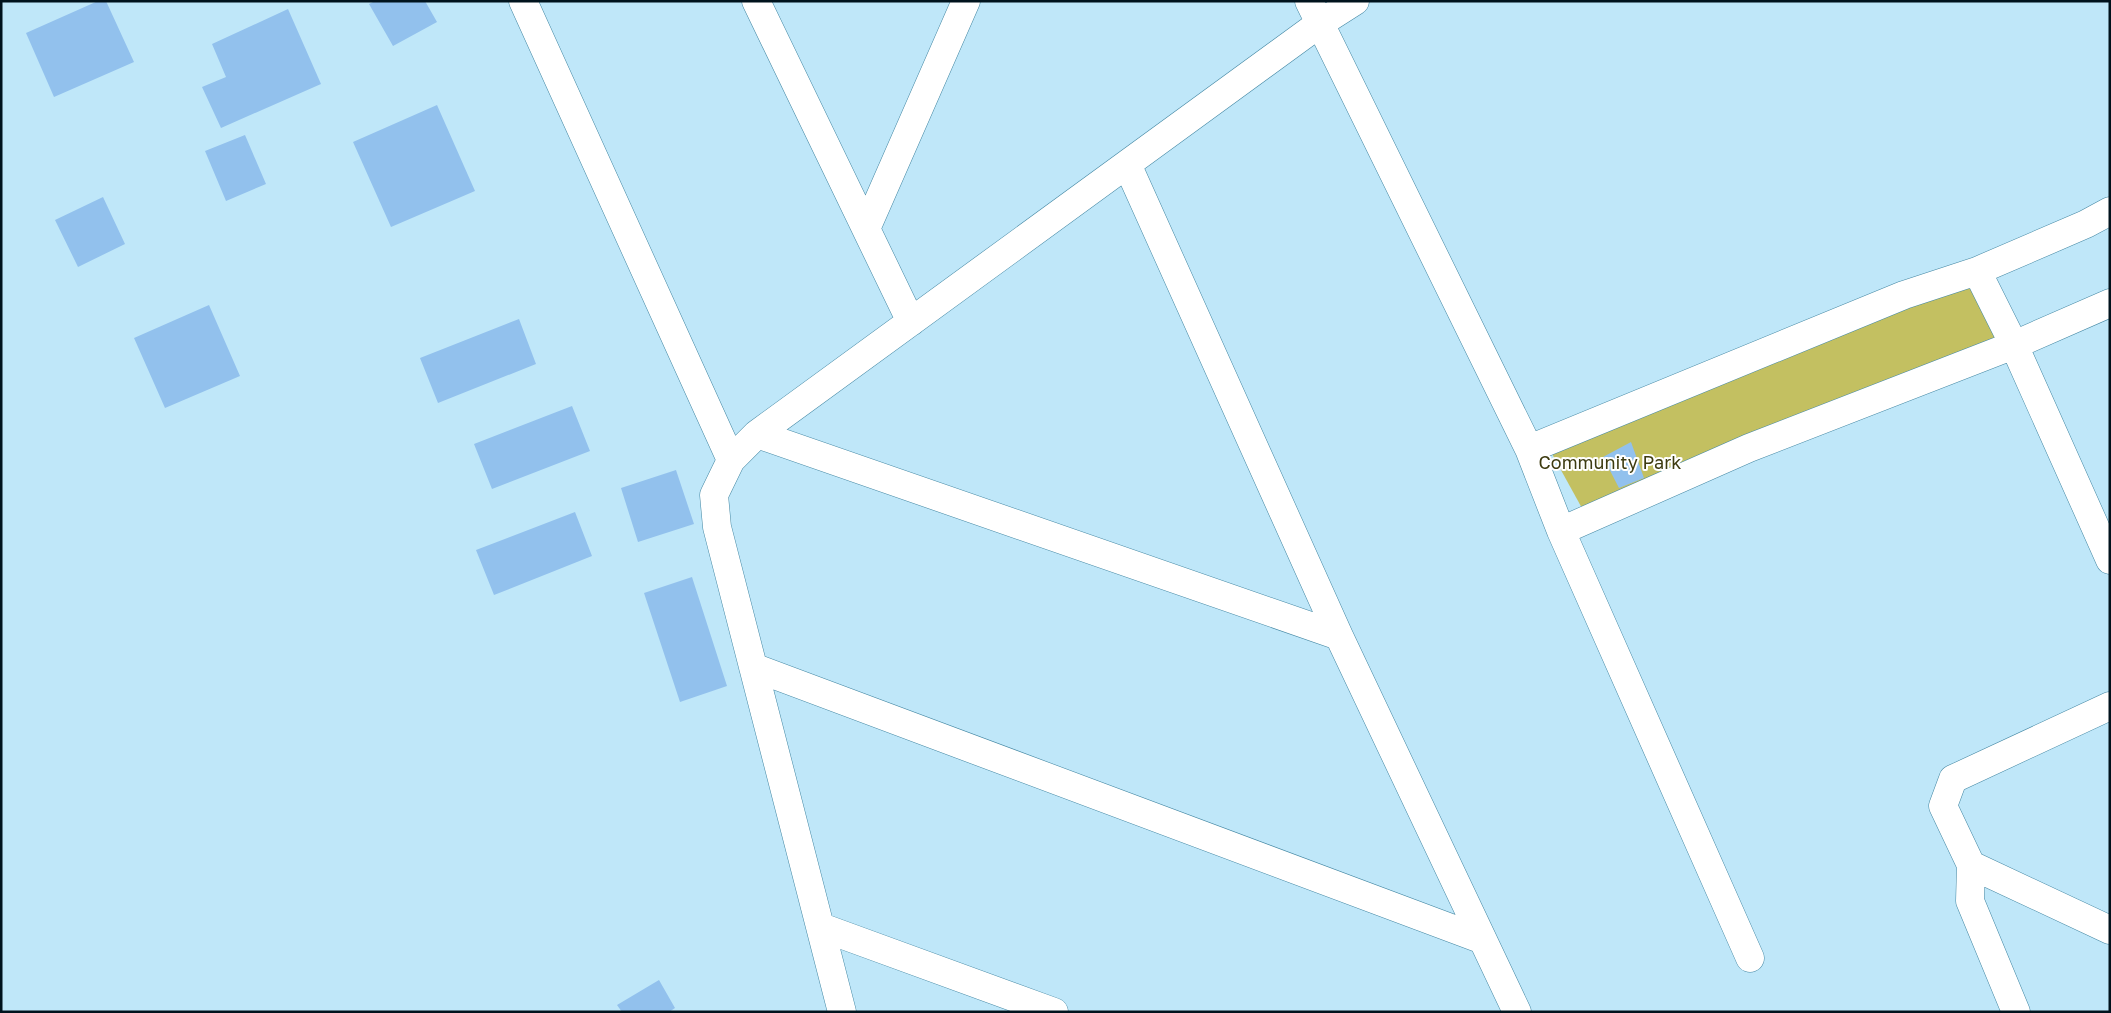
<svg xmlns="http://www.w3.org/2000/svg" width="2111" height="1013" font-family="'Golos Text',sans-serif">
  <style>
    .green { fill: #c3c061 }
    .building { fill: #92c1ed }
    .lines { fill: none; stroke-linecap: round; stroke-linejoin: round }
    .minor-casing { stroke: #4387a3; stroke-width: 29 }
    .minor { stroke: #fff; stroke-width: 28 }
    .labels { text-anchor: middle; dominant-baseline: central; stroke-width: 4; stroke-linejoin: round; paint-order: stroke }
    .park-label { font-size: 18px; fill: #3d3b10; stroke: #fff }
  </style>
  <rect width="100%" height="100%" fill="#bfe7f9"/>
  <path class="green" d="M 1977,271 L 2014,345 L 1588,519 L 1546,443 Z"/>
  <path class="building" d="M 98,1 L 106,1 L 134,62 L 54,97 L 26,33 Z
    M 375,1 L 425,1 L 437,22 L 393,46 L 369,4 Z
    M 288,9 L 321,84 L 221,128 L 202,87 L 226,77 L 212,44 Z
    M 437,105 L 475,191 L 391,227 L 353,142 Z
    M 245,135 L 266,184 L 226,201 L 205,151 Z
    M 103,197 L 125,244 L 78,267 L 55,220 Z
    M 209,305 L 240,376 L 165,408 L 134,338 Z
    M 519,319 L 536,364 L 438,403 L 420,358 Z
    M 572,406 L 590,451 L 492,489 L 474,444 Z
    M 1631,442 L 1644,478 L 1619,488 L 1603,457 Z
    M 676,470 L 694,524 L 638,542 L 621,488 Z
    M 575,512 L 592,556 L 494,595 L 476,550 Z
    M 692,577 L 727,686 L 680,702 L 644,593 Z
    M 659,980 L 675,1008 L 669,1012 L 622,1012 L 617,1005 Z"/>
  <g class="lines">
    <g class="minor-casing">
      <path id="minor" d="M 523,1 L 731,460
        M 756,1 L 911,322
        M 1309,1 L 1529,449 L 1561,531 L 1750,958
        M 1127,164 L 1339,636
        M 866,229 L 966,1
        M 1977,271 L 2086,224 L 2110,211
        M 757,434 L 1339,636 L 1517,1012
        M 1529,449 L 1904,295 L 1977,271 L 2014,345 L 2110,560
        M 1561,531 L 1749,448 L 2014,345 L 2110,303
        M 753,667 L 1483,940
        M 1971,865 L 2110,930
        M 821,927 L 1054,1012
        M 842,1012 L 717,527 L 714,495 L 731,460 L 757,434 L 1319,24 L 1355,1
        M 2016,1012 L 1970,901 L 1971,865 L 1943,806 L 1953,779 L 2110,706"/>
    </g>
    <use href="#minor" class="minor"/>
  </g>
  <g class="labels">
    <g class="park-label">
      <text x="1610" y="462">Community Park</text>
    </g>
  </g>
  <rect width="2111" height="1013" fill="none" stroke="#00131d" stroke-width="5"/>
</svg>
